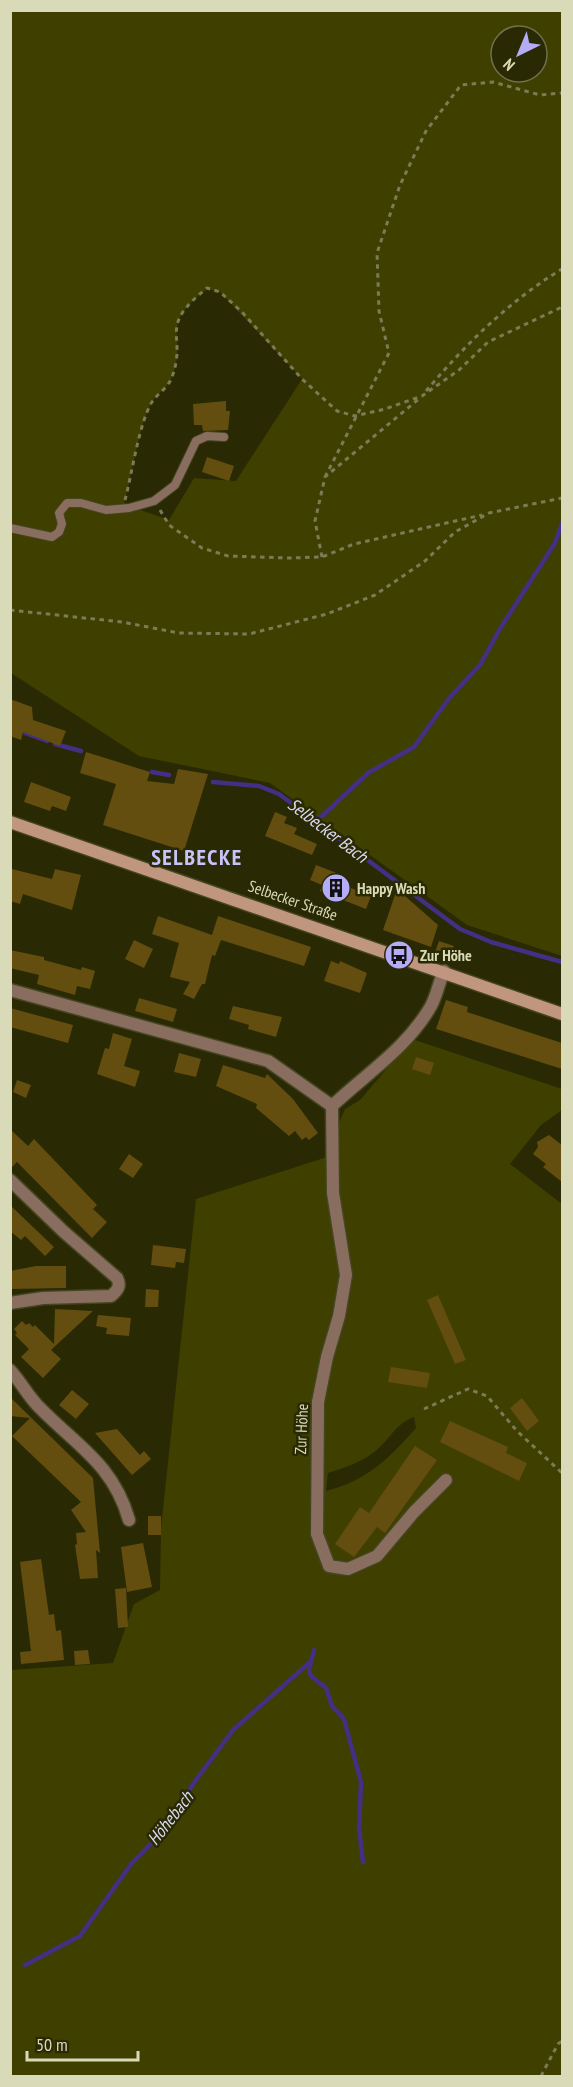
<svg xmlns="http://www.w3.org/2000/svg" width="573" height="2087" font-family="'PT Sans Narrow',sans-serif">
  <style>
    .green { fill: #3f3f00; fill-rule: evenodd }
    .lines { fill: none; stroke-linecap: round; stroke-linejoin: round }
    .stream { stroke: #432f84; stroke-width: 4.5 }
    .building { fill: #634e0f }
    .service-casing { stroke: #454521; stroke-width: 10 }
    .minor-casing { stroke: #454521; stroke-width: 15 }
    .secondary-casing { stroke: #454521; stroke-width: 15 }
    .path { stroke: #7b7b58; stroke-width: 3; stroke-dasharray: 4.5 4.5; stroke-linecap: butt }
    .service { stroke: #896e5f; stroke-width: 8 }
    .minor { stroke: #896e5f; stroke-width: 12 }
    .secondary { stroke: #c1967f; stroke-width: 12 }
    .labels { text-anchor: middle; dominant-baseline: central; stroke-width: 5; stroke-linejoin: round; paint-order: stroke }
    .poi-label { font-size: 16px; font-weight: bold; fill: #d9dab8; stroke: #292904; text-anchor: start }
    .street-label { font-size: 16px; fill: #d9dab8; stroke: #292904 }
    .water-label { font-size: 18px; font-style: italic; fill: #dad8f1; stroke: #292904 }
    .district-label { font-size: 22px; font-weight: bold; letter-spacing: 1.5px; fill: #c9c3fc; stroke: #292904 }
  </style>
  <rect width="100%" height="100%" fill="#292904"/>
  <path class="green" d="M 10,11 L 562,11 L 562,956 L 467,925 L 270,783 L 139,756 L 11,673 ZM 501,36 L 537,36 L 537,72 L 501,72 ZM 207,289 L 220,292 L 302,379 L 236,481 L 194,478 L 169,520 L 124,504 C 131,479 140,422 152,402 C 158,393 168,388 172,377 C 189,333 156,329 207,289 Z
    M 412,1039 L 562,1089 L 562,1110 L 541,1125 L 510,1164 L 562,1204 L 562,2076 L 11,2076 L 11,1670 L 113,1663 L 134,1604 L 160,1590 L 161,1528 L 196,1199 L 324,1158 L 345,1109 L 360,1100 ZM 414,1417 L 416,1428 C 388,1459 368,1480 326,1491 L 328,1473 C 345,1468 365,1461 379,1448 C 391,1437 397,1423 414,1417 Z"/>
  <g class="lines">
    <path class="stream" d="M 25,733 L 47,741
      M 55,744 L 81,751
      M 152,772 L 169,775
      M 213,782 L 259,786 L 279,794 L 460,929 L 491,942 L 562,962
      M 314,819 L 322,816 L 368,773 L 414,747 L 450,697 L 480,665 L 501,627 L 555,543 L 562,523
      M 314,1650 L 309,1670 L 311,1676 L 326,1688 L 332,1706 L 344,1719 L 361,1782 L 359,1829 L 363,1862
      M 25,1965 L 80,1936 L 131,1864 L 166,1828 L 193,1784 L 233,1730 L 310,1662"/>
  </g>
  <path class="building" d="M 226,401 L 226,411 L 230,411 L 228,430 L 203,431 L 202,425 L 194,425 L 193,404 Z
    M 207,457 L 234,466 L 229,481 L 202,472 Z
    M 10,699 L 32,707 L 33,720 L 66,731 L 60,746 L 23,732 L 21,740 L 10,736 Z
    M 86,752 L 150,772 L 147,781 L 174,784 L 178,769 L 208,774 L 184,851 L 103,825 L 116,784 L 80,773 Z
    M 31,782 L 71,797 L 66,811 L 52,806 L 50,811 L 24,802 Z
    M 275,812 L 287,817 L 284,823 L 297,828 L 294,834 L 317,844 L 312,855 L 265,836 Z
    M 316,865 L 339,874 L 336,882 L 371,896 L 366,909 L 320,891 L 322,885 L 310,880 Z
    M 12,869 L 52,879 L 55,869 L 81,875 L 72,910 L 23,894 L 20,904 L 10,901 Z
    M 397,889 L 438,925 L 431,947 L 383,930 Z
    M 158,916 L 212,935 L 218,916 L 311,947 L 304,966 L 221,940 L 215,956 L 212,955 L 205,984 L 202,984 L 194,999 L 183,994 L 190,982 L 170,977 L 179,943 L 152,934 Z
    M 134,940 L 153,949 L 144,968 L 125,959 Z
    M 439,941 L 454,946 L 450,957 L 435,952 Z
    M 10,950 L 44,957 L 44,960 L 81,970 L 82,967 L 95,971 L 90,989 L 77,986 L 75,995 L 37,984 L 39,975 L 10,968 Z
    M 331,961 L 339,964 L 340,961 L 367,973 L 360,993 L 324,981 Z
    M 139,998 L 177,1009 L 173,1022 L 135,1011 Z
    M 446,1000 L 468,1007 L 467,1012 L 562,1043 L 562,1069 L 436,1029 Z
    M 233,1006 L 282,1017 L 276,1037 L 248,1029 L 249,1025 L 229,1019 Z
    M 10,1008 L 73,1025 L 68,1043 L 10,1027 Z
    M 113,1033 L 132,1039 L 124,1066 L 140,1071 L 135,1087 L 97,1074 L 105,1048 L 109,1049 Z
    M 179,1053 L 201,1059 L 196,1077 L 174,1072 Z
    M 416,1057 L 434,1063 L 430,1075 L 412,1069 Z
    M 223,1065 L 265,1078 L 267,1074 L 293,1099 L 318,1133 L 309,1140 L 306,1137 L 302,1140 L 295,1131 L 289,1136 L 256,1108 L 257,1104 L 216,1086 Z
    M 17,1080 L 31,1085 L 26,1098 L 13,1092 Z
    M 10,1129 L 28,1146 L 34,1139 L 97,1205 L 93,1209 L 107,1222 L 92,1238 L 17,1162 L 10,1169 Z
    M 549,1135 L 562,1145 L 562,1182 L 543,1167 L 546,1164 L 533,1154 L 538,1147 L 537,1142 Z
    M 129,1154 L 143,1164 L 133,1178 L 119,1169 Z
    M 10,1205 L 54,1247 L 45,1256 L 25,1236 L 21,1240 L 10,1231 Z
    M 153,1245 L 186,1249 L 184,1263 L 176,1262 L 175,1268 L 151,1265 Z
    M 36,1266 L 66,1266 L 66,1288 L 10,1289 L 10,1271 Z
    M 146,1289 L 159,1290 L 158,1307 L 145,1307 Z
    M 438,1295 L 466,1360 L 455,1364 L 427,1300 Z
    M 55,1309 L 93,1311 L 51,1350 L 61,1359 L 43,1378 L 21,1357 L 29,1349 L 15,1335 L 17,1333 L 14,1329 L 22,1321 L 26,1325 L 29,1323 L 33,1327 L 35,1325 L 54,1344 Z
    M 98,1315 L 131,1318 L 129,1336 L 106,1334 L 107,1328 L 96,1326 Z
    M 391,1367 L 430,1373 L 427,1388 L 388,1382 Z
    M 72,1390 L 89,1404 L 76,1419 L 59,1405 Z
    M 10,1397 L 93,1478 L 100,1553 L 96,1550 L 98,1578 L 80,1579 L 75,1545 L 77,1544 L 76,1533 L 86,1532 L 71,1510 L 81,1502 L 12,1436 L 30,1418 L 10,1416 Z
    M 522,1398 L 539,1421 L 527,1431 L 510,1408 Z
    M 450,1421 L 508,1447 L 506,1453 L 527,1463 L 519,1481 L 440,1442 Z
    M 117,1429 L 140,1455 L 144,1451 L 151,1459 L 132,1475 L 95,1433 Z
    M 415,1446 L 437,1460 L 385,1533 L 377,1527 L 354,1557 L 335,1544 L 360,1507 L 369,1513 Z
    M 148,1516 L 161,1516 L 161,1535 L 148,1535 Z
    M 143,1543 L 152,1587 L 127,1592 L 121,1547 Z
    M 41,1559 L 49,1615 L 54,1614 L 56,1631 L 61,1630 L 64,1660 L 21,1664 L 20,1652 L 31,1651 L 20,1562 Z
    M 126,1588 L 128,1627 L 118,1628 L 115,1589 Z
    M 88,1650 L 90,1664 L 75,1665 L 74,1651 Z"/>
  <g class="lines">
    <g class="service-casing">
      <path id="service" d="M 10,528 L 52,537 L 59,532 L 62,524 L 59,513 L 67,503 L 81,503 L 106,510 L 129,508 L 154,501 L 175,485 L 196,441 L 207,436 L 224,437"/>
    </g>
    <g class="minor-casing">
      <path id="minor" d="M 444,971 C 439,982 437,995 431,1006 C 407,1048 367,1073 332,1106 L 333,1193 L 346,1275 L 339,1316 L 327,1357 L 318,1402 L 317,1534 L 329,1566 L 348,1569 L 377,1556 L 414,1512 L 446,1480
        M 10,990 L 268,1061 L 332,1106
        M 10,1180 L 64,1232 L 117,1278 C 121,1286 118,1290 111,1296 L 43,1298 L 10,1303
        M 10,1370 C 21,1382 28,1396 39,1407 C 77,1446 113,1464 129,1520"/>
    </g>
    <g class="secondary-casing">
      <path id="secondary" d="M 10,822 L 562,1014"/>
    </g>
    <path class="path" d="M 426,391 C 466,344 509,301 562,269
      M 325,477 L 389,353 L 379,311 L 377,253 L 400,185 L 426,131 L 461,85 L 493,82 L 540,95 L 562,93
      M 125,500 C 132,474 139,423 152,402 C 158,393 168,388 172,377 C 188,333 156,329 207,288 L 220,292 L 242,312 L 302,379 L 337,411 L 355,416 L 385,409 L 422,396 L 459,370 L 488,342 L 562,307
      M 160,510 L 169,525 L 202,548 L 228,556 L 288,558 L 322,557 L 354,544 L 482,515
      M 322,557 L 315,521 L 325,477 L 420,398
      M 10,610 L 122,622 L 179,633 L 249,634 L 327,614 L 375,595 L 425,561 L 455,532 L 489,513 L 562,498
      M 424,1409 L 468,1389 L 487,1396 L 517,1431 L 562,1473
      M 541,2076 L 558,2044 L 562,2041"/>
    <use href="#service" class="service"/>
    <use href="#minor" class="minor"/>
    <use href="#secondary" class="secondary"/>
  </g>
  <defs>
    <g id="building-disc" transform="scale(1.5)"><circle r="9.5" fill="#b5acf8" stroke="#292904"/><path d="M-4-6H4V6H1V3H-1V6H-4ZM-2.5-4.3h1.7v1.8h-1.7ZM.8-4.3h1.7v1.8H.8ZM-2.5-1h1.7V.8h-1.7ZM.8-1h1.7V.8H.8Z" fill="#111"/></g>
    <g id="bus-disc" transform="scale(1.5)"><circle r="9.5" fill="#b5acf8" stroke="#292904"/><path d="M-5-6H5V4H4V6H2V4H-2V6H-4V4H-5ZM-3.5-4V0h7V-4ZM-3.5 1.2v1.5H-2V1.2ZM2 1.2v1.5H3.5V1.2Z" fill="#111"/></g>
  </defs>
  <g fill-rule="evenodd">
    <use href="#building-disc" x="336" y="888"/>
    <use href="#bus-disc" x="399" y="955"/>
  </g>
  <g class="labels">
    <g class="poi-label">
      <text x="357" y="888">Happy Wash</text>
      <text x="420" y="955">Zur Höhe</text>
    </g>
    <g class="street-label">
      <text transform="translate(293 900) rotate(19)">Selbecker Straße</text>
      <text transform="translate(301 1429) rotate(-88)">Zur Höhe</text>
    </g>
    <g class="water-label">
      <text transform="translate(328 830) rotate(37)">Selbecker Bach</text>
      <text transform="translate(170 1818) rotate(-52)">Höhebach</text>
    </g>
    <g class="district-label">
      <text x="197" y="857">SELBECKE</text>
    </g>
  </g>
  <rect width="573" height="2087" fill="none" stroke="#d9dab8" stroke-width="24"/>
  <g transform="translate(519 54) rotate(223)"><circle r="28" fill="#292904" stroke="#6f704c" stroke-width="1.5"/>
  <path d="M0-4.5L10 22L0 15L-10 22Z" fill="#b5acf8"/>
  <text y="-9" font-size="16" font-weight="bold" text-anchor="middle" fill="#d9dab8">N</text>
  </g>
  <path d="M27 2051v9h111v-9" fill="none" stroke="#d9dab8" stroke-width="3"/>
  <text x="36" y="2051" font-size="18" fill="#d9dab8" stroke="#292904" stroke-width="4.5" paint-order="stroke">50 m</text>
</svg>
